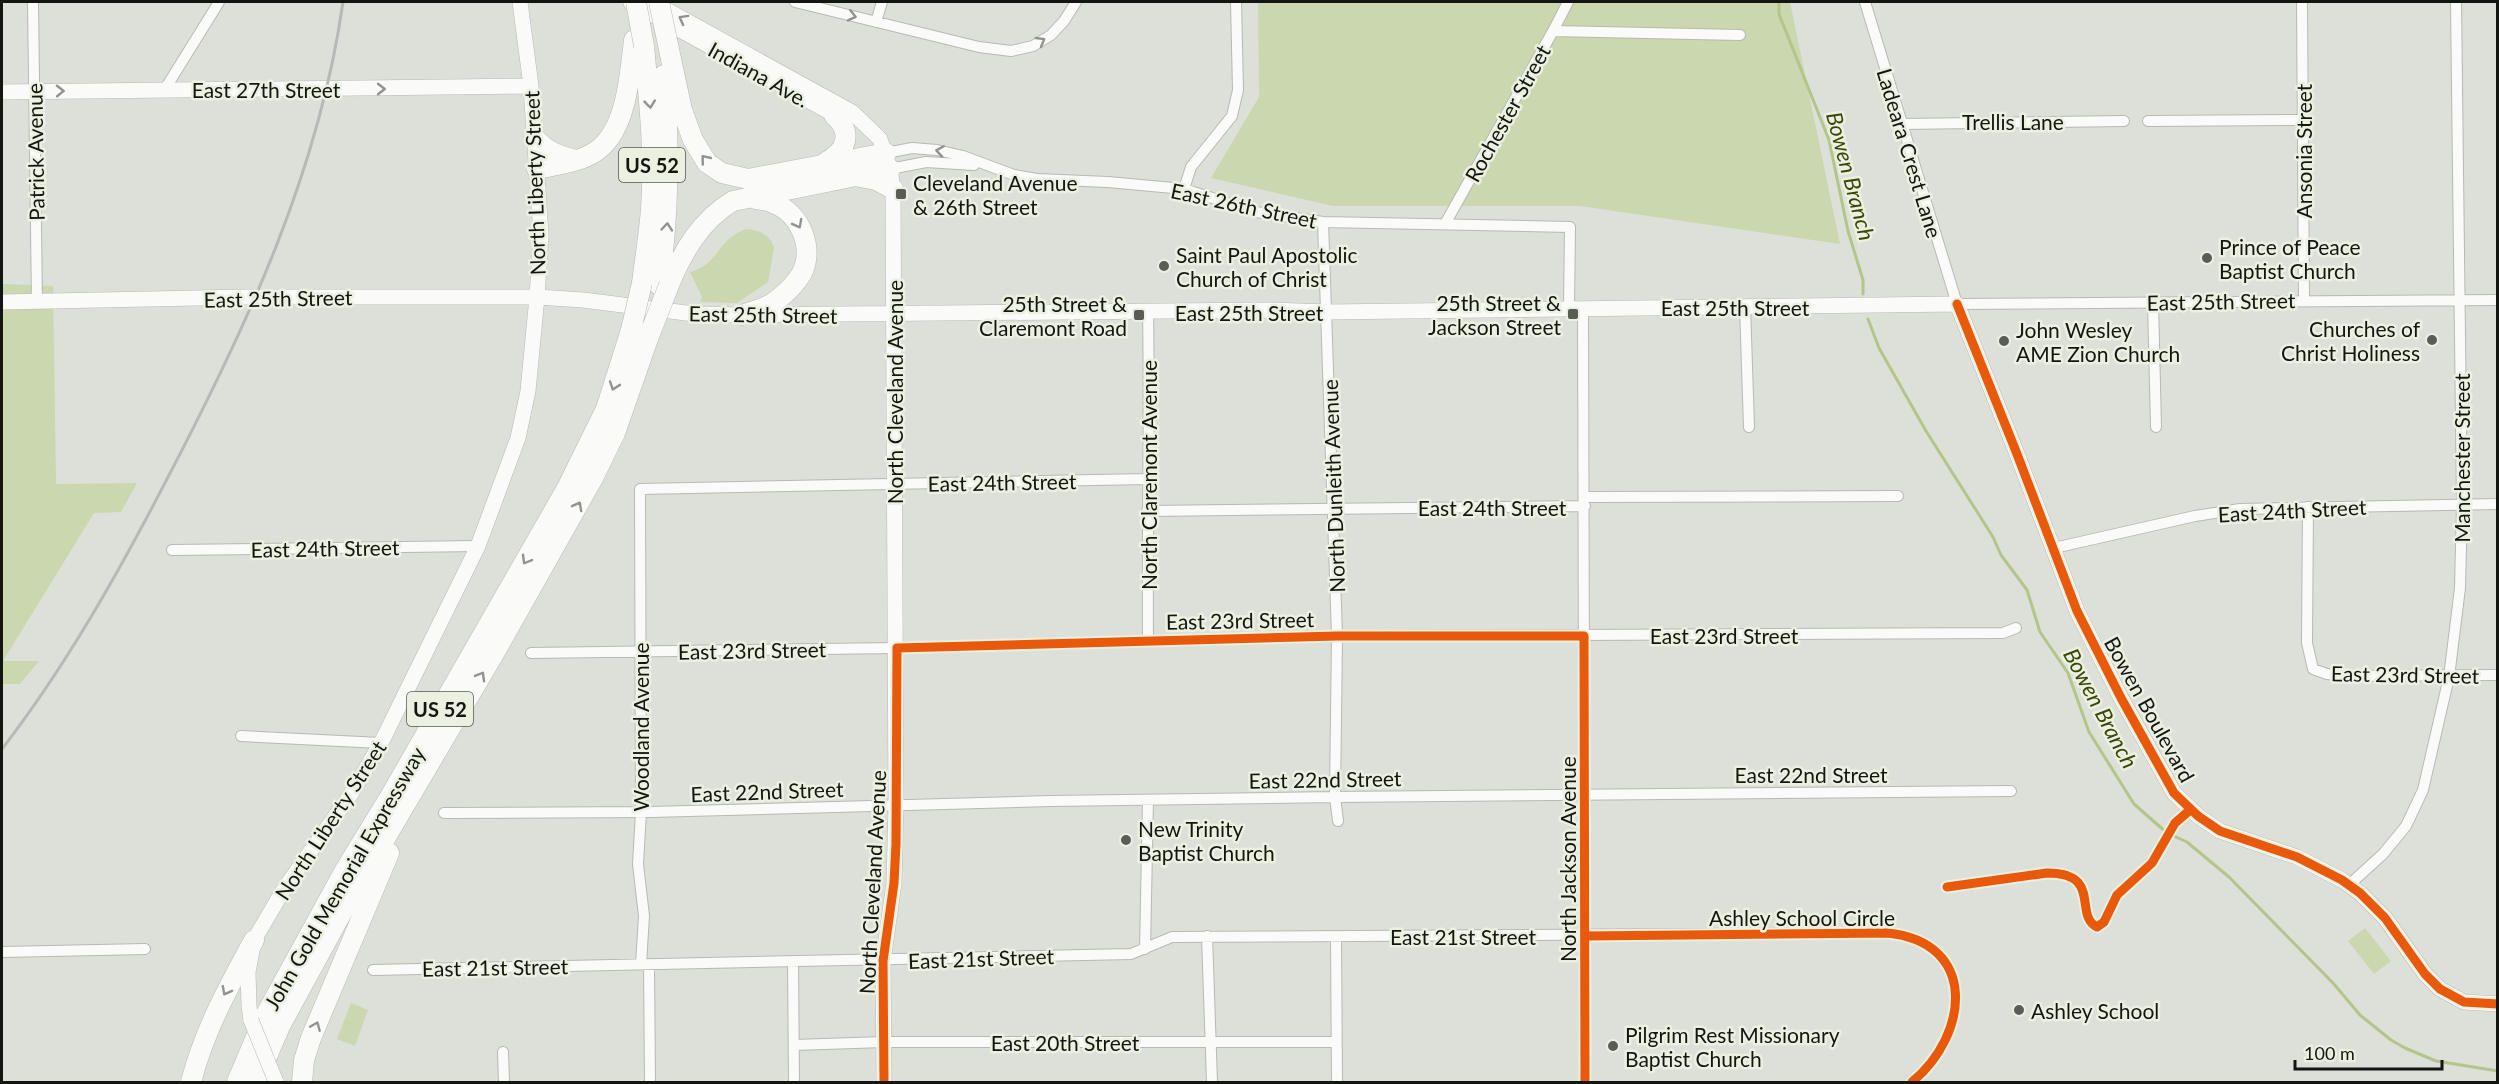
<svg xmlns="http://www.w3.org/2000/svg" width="2499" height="1084" font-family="Lato,sans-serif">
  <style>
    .green { fill: #cad7af }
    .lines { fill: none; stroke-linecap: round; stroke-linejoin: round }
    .stream { stroke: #b3c588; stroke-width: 3 }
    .street-casing { stroke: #b7bab3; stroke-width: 12 }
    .secondary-casing { stroke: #b7bab3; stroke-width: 16 }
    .highway-casing { stroke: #b7bab3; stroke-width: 21 }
    .street { stroke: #fafaf9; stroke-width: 10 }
    .secondary { stroke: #fafaf9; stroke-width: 15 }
    .highway { stroke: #fafaf9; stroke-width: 20 }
    .rail { stroke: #b8b8b6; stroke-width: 3 }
    .secondary-bridge-casing { stroke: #b7bab3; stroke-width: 16; stroke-linecap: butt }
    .highway-bridge-casing { stroke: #b7bab3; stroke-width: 21; stroke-linecap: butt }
    .secondary-bridge { stroke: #fafaf9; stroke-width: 15 }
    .highway-bridge { stroke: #fafaf9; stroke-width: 20 }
    .cycleway-casing { stroke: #ebf0e1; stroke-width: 13 }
    .cycleway { stroke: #e8590c; stroke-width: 9 }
    .oneway { stroke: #929390 }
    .poi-dot { fill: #5a5c56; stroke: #ebf0e1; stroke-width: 2 }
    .labels { text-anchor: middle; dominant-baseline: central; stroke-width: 5; stroke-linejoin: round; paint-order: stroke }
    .shield { fill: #ebf0e1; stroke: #54574f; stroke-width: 1.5 }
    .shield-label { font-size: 20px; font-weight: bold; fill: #131510 }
    .street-label { font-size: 21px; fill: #131510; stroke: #ebf0e1 }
    .poi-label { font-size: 21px; fill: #131510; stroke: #ebf0e1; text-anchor: start }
    .water-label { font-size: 22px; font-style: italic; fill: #384706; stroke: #ebf0e1 }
  </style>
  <rect width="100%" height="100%" fill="#dde0d8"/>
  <path class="green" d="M 1258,2 L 1790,2 L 1840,244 L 1580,206 L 1333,206 L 1211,178 L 1259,97 Z
    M 746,229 C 759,230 771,235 774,248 L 768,282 L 737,303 L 700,302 L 702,297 L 690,272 C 721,263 716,240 746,229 Z
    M 2,284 L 53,286 L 56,484 L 137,483 L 121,512 L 94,513 L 3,661 L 39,661 L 20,684 L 2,684 Z
    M 2365,928 L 2391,961 L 2374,974 L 2348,941 Z
    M 351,1003 L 368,1010 L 355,1046 L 337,1039 Z"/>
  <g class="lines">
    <path class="stream" d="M 1779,2 L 1779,14 L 1829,140 L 1848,231 L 1863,280 L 1863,294
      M 1868,319 L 1879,348 L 1926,431 L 1993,537 L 2001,555 L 2027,590 L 2040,632 L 2068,673 L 2089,732 L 2134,804 L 2167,833 L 2187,842 L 2229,877 L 2333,983 L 2360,1015 L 2391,1040 L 2405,1048 L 2436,1061 L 2498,1071"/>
    <g class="street-casing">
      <path id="street" d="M 33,2 L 37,303
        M 795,2 L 979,47 L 1011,51 L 1033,46 L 1051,35 L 1064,21 L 1076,2
        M 1865,2 L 1957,304 L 2498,300
        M 2302,2 L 2304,300
        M 876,22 L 882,2
        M 1553,31 L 1740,35
        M 165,89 L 219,2
        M 2148,121 L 2304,120
        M 1901,124 L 2124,121
        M 886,153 L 912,148 L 937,150 L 963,156 L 1014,175 L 1037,179 L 1108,182 L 1184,189 L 1256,212 L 1323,222 L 1570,227 L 1569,308
        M 890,169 L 926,162 L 974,165
        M 1184,189 L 1191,167 L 1232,116 L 1238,90 L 1236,2
        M 1323,222 L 1337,636 L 1335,797 L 1338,821
        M 1445,224 L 1553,31 L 1568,2
        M 2153,302 L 2156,427
        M 1745,306 L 1749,427
        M 1583,308 L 1585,1082
        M 1148,311 C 1150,421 1147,530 1148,640
        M 1585,497 L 1898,496
        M 2308,507 L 2307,643 L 2313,669 L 2327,674 L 2346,676 L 2498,675
        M 1147,511 L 1585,506
        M 2054,548 L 2195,516 L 2240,509 L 2498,504
        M 172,550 L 478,546
        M 531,653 L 897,648 L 1337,636 L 2003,633 L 2016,628
        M 241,736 L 381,743
        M 444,813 L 651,812 L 1050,801 L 1335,797 L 2011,791
        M 2349,885 L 2383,854 L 2406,826 L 2423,790 L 2449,677 L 2460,588 L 2462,505 L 2456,2
        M 1207,936 L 1212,1082
        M 1336,938 L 1337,1082
        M 1145,949 L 1148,800
        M 2,952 L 145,949
        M 793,961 L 794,1082
        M 641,964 L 644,916 L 638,864 L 641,812 L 640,489 L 1147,479
        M 649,964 L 650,1082
        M 373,970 L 1131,954 L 1172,937 L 1887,933 C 1979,942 1969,1035 1912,1082
        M 794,1045 L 884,1042 L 1336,1042
        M 503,1052 L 504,1082"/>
    </g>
    <g class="secondary-casing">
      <path id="secondary" d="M 631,3 L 844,120
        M 654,3 L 852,112 L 880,139 L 890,169 L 893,189 L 896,805 L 894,883 L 883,961 L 884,1082
        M 2,92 L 531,86
        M 2,302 L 247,297 L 537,297 L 583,300 L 694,314 L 742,315 L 1267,310 L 1328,312 L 1957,304 L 2017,454 L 2077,611 L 2121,698 L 2174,793 L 2198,816 L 2220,831 L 2297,857 L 2342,880 L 2360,893 L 2385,918 L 2425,974 L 2440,989 L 2464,1002 L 2498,1004
        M 251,1020 L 249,1006 L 248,972 L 254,940 L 284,889 L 351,794 L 381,743 L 478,546 L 518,438 L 528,391 L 537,297 L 541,235 L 531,86 L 520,2"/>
    </g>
    <g class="highway-casing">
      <path id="highway" d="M 671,59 L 682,110 L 693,140 L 707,163 L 722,173 L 748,179 L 886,153
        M 534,137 C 546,151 558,156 576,160
        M 826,162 C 847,151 853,132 834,115
        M 537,169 C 556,165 583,162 599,149 C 627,127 630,73 634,40
        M 860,177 L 876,180 L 893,189
        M 642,283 C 645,259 649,234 651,209 C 655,154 649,100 644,46
        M 659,285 C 669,214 670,147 664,75
        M 669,285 C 683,251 701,220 733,201 L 890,169
        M 742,315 C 753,311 768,308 777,300 C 786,293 796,283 802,273 C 815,247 799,212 773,203 C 768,200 761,200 755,199
        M 191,1082 C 204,1031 229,986 254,940
        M 237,1082 L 265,1016 L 345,870 L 391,795 L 567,488 L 606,409 L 631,330
        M 256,1082 L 280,1026 L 346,905 L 495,652 L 593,478 L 615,433 L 649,336
        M 302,1082 L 304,1060 L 311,1038 L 389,853"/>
    </g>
    <use href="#street" class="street"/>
    <use href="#secondary" class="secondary"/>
    <use href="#highway" class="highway"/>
    <path class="rail" d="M 2,749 C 66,666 119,572 167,479 C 246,328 319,172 343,2"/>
    <g class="secondary-bridge-casing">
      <path id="secondary-bridge" d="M 251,1020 L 276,1082"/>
    </g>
    <g class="highway-bridge-casing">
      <path id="highway-bridge" d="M 636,2 L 644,46
        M 659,2 L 671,59
        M 631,330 L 642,283
        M 649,336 L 669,285"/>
    </g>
    <use href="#secondary-bridge" class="secondary-bridge"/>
    <use href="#highway-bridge" class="highway-bridge"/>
    <g class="cycleway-casing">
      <path id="cycleway" d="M 1957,304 L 2017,454 L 2077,611 L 2121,698 L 2174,793 L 2198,816 L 2220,831 L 2297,857 L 2342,880 L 2360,893 L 2385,918 L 2425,974 L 2440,989 L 2464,1002 L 2498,1004
        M 1947,887 L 2047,873 C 2103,873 2073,915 2097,927 L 2104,922 L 2117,895 L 2152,863 L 2175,823 L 2190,810
        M 1585,936 L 1887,933 C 1979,942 1969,1035 1912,1082
        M 884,1082 L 883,961 L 894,883 L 896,844 L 897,648 L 1337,636 L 1584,636 L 1585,1082"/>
    </g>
    <use href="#cycleway" class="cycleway"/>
  </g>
  <defs><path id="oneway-chevron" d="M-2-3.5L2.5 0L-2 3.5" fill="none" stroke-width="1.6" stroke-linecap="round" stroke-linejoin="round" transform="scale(1.5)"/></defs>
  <g class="oneway">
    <use href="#oneway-chevron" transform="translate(852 16) rotate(13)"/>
    <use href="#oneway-chevron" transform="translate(683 19) rotate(-151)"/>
    <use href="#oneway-chevron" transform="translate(1041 41) rotate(-30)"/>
    <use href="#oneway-chevron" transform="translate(381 89)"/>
    <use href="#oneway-chevron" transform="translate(60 91) rotate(-1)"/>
    <use href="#oneway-chevron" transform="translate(650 104) rotate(84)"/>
    <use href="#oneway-chevron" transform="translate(940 151) rotate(-171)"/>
    <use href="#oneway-chevron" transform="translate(705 159) rotate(-129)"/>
    <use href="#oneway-chevron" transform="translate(798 224) rotate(62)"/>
    <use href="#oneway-chevron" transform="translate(667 227) rotate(-85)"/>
    <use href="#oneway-chevron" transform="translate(614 386) rotate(109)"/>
    <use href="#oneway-chevron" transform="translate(578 506) rotate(-62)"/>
    <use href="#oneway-chevron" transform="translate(526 560) rotate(120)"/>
    <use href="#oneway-chevron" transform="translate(481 676) rotate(-60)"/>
    <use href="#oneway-chevron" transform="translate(226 991) rotate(118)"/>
    <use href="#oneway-chevron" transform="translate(316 1026) rotate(-67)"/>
  </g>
  <g class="poi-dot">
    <rect x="895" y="188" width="12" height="12" rx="3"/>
    <circle cx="2207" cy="258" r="6"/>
    <circle cx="1164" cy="266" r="6"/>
    <rect x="1567" y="308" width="12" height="12" rx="3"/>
    <rect x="1133" y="309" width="12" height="12" rx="3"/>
    <circle cx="2432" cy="340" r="6"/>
    <circle cx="2004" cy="341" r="6"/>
    <circle cx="1126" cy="840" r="6"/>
    <circle cx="2019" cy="1010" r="6"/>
    <circle cx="1613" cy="1046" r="6"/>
  </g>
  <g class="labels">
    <g class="shield">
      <rect x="619" y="148" width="66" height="34" rx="4.5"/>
      <rect x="407" y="692" width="66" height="34" rx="4.5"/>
    </g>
    <g class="shield-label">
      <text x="652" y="165">US 52</text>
      <text x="440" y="709">US 52</text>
    </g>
    <g class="street-label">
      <text transform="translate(759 74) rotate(29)">Indiana Ave.</text>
      <text x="266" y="89">East 27th Street</text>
      <text transform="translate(1507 113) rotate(-61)">Rochester Street</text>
      <text x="2013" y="121">Trellis Lane</text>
      <text transform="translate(2303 151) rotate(-90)">Ansonia Street</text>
      <text transform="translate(35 152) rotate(-91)">Patrick Avenue</text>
      <text transform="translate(1910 153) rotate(73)">Ladeara Crest Lane</text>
      <text transform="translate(534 183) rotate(-92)">North Liberty Street</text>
      <text transform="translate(1244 205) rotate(12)">East 26th Street</text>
      <text transform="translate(278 298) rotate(-1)">East 25th Street</text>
      <text transform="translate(2221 301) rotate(-1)">East 25th Street</text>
      <text x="1735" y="307">East 25th Street</text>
      <text x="1249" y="312">East 25th Street</text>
      <text transform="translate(763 314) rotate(1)">East 25th Street</text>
      <text transform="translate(894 392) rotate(-90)">North Cleveland Avenue</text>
      <text transform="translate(2461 458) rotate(-90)">Manchester Street</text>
      <text transform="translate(1148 475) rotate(-90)">North Claremont Avenue</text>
      <text transform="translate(1002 482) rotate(-1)">East 24th Street</text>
      <text transform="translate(1333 486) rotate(-92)">North Dunleith Avenue</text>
      <text x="1492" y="507">East 24th Street</text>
      <text transform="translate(2292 510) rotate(-3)">East 24th Street</text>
      <text transform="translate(325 548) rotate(-1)">East 24th Street</text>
      <text transform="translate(1240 620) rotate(-1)">East 23rd Street</text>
      <text x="1724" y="635">East 23rd Street</text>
      <text transform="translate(752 650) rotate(-1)">East 23rd Street</text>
      <text transform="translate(2405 674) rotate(1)">East 23rd Street</text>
      <text transform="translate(2150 709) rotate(61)">Bowen Boulevard</text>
      <text transform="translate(640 727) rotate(-90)">Woodland Avenue</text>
      <text x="1811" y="774">East 22nd Street</text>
      <text transform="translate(1325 779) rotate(-1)">East 22nd Street</text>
      <text transform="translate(767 791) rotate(-2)">East 22nd Street</text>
      <text transform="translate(330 820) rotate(-57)">North Liberty Street</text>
      <text transform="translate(1567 859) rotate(-90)">North Jackson Avenue</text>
      <text transform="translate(344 878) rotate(-60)">John Gold Memorial Expressway</text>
      <text transform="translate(872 882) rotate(-87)">North Cleveland Avenue</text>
      <text x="1802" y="917">Ashley School Circle</text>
      <text x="1463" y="936">East 21st Street</text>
      <text transform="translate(981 958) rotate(-2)">East 21st Street</text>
      <text transform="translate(495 967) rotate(-1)">East 21st Street</text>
      <text x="1065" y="1042">East 20th Street</text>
    </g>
    <g class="poi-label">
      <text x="913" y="182">Cleveland Avenue<tspan x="913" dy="24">&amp; 26th Street</tspan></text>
      <text x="2219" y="246">Prince of Peace<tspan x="2219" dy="24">Baptist Church</tspan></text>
      <text x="1176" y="254">Saint Paul Apostolic<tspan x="1176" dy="24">Church of Christ</tspan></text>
      <text x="1561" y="302" text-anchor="end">25th Street &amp;<tspan x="1561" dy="24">Jackson Street</tspan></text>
      <text x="1127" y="303" text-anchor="end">25th Street &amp;<tspan x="1127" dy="24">Claremont Road</tspan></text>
      <text x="2420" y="328" text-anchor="end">Churches of<tspan x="2420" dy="24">Christ Holiness</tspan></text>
      <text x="2016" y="329">John Wesley<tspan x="2016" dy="24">AME Zion Church</tspan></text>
      <text x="1138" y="828">New Trinity<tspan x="1138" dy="24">Baptist Church</tspan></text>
      <text x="2031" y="1010">Ashley School</text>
      <text x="1625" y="1034">Pilgrim Rest Missionary<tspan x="1625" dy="24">Baptist Church</tspan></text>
    </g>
    <g class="water-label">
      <text transform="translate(1851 176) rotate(75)">Bowen Branch</text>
      <text transform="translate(2101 708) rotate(62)">Bowen Branch</text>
    </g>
  </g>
  <rect width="2499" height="1084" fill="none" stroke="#131510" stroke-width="6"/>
  <path d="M2295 1060v9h147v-9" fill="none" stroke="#131510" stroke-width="3"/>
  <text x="2304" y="1060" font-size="18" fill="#131510" stroke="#ebf0e1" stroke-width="4.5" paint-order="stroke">100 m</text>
</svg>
